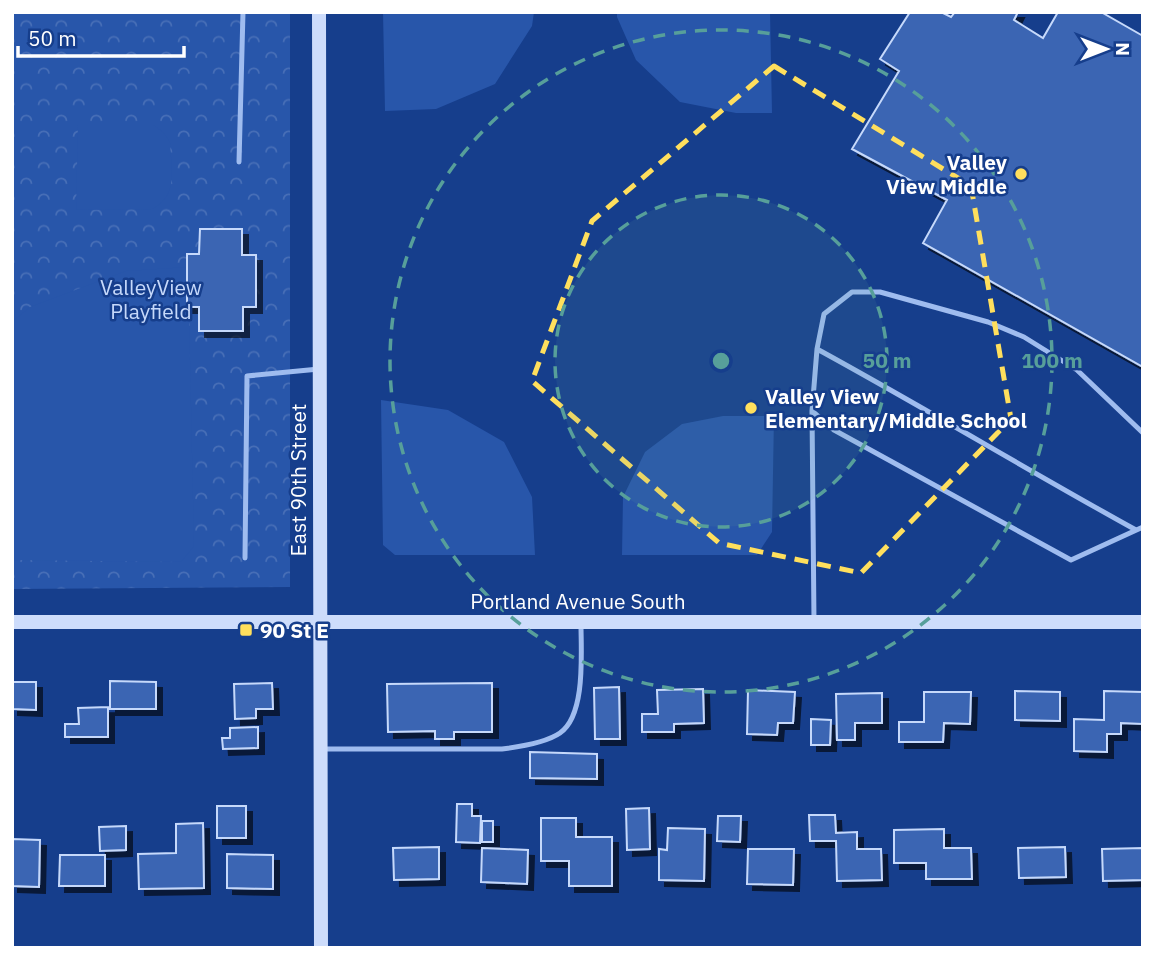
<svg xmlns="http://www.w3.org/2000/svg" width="1155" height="960" font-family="'IBM Plex Sans',sans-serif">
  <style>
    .park { fill: url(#park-crowns) }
    .pitch { fill: #2856aa }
    .building { fill: #3a65b3; stroke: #c6d9fb; stroke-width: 2; filter: url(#shadow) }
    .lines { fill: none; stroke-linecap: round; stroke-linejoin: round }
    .lane { stroke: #9fbcef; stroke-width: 5 }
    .secondary { stroke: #cddcfb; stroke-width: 14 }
    .marked { fill: none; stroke: #ffdf5d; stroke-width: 5; stroke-dasharray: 14 9; stroke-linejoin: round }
    .ring { fill: none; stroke: #579f9a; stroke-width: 3.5; stroke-dasharray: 12 9 }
    .poi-dot { fill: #ffdf5d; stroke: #163e8c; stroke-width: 2.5 }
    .labels { text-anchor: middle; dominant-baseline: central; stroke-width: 5; stroke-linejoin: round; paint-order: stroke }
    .poi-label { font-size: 21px; font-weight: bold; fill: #fff; stroke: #163e8c; text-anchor: start }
    .park-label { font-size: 21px; fill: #c6d9fb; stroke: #163e8c }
    .street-label { font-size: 21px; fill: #fff; stroke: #163e8c }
    .centre { fill: #579f9a; stroke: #163e8c; stroke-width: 3.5 }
    .ring-label { font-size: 21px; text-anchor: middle; font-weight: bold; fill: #579f9a; stroke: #163e8c; stroke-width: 5; stroke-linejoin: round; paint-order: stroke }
  </style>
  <defs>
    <pattern id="park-crowns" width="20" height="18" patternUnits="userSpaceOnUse" patternTransform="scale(1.75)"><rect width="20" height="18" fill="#2856aa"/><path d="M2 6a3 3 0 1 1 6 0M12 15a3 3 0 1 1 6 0" fill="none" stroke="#486fb7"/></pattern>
    <filter id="shadow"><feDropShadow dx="6" dy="6" stdDeviation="0" flood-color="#0009"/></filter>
  </defs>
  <rect width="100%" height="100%" fill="#163e8c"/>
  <path class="park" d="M 12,12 L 290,12 L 290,587 L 12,589 Z"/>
  <path class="pitch" d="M 383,12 L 534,12 L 532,26 L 495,84 L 436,109 L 385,111 Z
    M 617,12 L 770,12 L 772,113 L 736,113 L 680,102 L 636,60 L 617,17 Z
    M 78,125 L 153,125 C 161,130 166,134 170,143 C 171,168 179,196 152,209 L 76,210 Z
    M 188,267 L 194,546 L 181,562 L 12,560 L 12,322 L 30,307 L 126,271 Z
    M 381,400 L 448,410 L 504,442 L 532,497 L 535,555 L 395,555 L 383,545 Z
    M 723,416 L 774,416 L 772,532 L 757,555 L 622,555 L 623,497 L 645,452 L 682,424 Z"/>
  <path class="building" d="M 910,12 L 941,12 L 951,17 L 955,12 L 1018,12 L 1014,20 L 1043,38 L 1058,12 L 1101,12 L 1143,36 L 1143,367 L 923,243 L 947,200 L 852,149 L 899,71 L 880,59 Z
    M 200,229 L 242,229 L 242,255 L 256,255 L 256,307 L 243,307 L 243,331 L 199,331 L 199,307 L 187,307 L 187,254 L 199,254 Z
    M 110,681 L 156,682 L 156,709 L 110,709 Z
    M 12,682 L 36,682 L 36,710 L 12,709 Z
    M 272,683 L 273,709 L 256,709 L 256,718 L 235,719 L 234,684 Z
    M 492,683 L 492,732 L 454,732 L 454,739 L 435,739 L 435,731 L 388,732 L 387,684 Z
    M 619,687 L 620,739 L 595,739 L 594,688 Z
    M 703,689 L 704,723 L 674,724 L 674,732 L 642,732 L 642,714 L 658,714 L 657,690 Z
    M 748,690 L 795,692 L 793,723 L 778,723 L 777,735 L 747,734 Z
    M 1015,691 L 1060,692 L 1060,721 L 1015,720 Z
    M 1104,691 L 1143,692 L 1143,724 L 1121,723 L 1121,734 L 1107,734 L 1107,752 L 1074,751 L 1074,719 L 1104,720 Z
    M 924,692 L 971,692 L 970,724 L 944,723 L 943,742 L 899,742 L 899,722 L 924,722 Z
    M 882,693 L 882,723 L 855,723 L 855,740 L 837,740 L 836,694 Z
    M 108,707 L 108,737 L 65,737 L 65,724 L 79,724 L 78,708 Z
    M 811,719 L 831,720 L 830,745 L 811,745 Z
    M 258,727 L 258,748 L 223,749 L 222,738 L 230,738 L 230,728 Z
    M 530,752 L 597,754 L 597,779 L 530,778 Z
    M 457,804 L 472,804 L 472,816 L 481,816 L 480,843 L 456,842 Z
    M 217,806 L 246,806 L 246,838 L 217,838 Z
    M 649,808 L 650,849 L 627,850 L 626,809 Z
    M 809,815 L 835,815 L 836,833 L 857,832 L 857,849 L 881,849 L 882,880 L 837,881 L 836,841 L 810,841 Z
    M 718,816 L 741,816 L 740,842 L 717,841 Z
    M 541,818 L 576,818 L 576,837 L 612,837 L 612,886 L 569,886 L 569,861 L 541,861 Z
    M 482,821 L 493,821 L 493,842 L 482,842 Z
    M 203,823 L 204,888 L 139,889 L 138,854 L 176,853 L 176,824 Z
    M 126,826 L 126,850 L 100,851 L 99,827 Z
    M 668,828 L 705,829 L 704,881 L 659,880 L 659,849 L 667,850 Z
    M 944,829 L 944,848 L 971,848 L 972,879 L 926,879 L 926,863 L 894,863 L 894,830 Z
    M 12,839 L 40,840 L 39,887 L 12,886 Z
    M 439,847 L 439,879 L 394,880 L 393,848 Z
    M 1065,847 L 1066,877 L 1019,878 L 1018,848 Z
    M 482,848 L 528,850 L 527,884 L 481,882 Z
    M 1143,848 L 1143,880 L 1103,881 L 1102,849 Z
    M 748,849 L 794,849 L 793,885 L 747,884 Z
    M 227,854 L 273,855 L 273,889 L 227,888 Z
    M 60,855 L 105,855 L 105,886 L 59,886 Z"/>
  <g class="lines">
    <path class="lane" d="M 239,162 L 243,12
      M 817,349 L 824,314 L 852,292 L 880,292 L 988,322 L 1024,337 L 1077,370 L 1143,433
      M 812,411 L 814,621
      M 1136,530 C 1029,471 925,408 817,349 L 812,411 L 834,430 L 1071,560 L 1143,527
      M 245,558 L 247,376 L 319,369
      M 323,749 L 502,749 C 518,747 547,742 560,733 C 586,715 581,653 581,625"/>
    <path class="secondary" d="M 319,12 L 321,948
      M 12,622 L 1143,622"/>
  </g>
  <path class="marked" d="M 774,66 L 971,186 L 1011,419 L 861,573 L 719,543 L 532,381 L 592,221 Z"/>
  <circle cx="721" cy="361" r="166" fill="#579f9a" fill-opacity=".12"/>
  <g class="ring">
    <circle cx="721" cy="361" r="166"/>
    <circle cx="721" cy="361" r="331"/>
  </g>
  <g class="poi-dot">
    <circle cx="1021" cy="174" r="7"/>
    <circle cx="751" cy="408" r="7"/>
    <rect x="239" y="623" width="14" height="14" rx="3.5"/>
  </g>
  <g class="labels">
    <g class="poi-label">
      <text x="1007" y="162" text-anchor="end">Valley<tspan x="1007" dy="24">View Middle</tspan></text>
      <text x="765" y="396">Valley View<tspan x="765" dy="24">Elementary/Middle School</tspan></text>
      <text x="260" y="630">90 St E</text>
    </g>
    <g class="park-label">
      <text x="151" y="287">ValleyView<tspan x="151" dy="24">Playfield</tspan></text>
    </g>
    <g class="street-label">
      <text transform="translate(298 480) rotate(-90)">East 90th Street</text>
      <text x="578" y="601">Portland Avenue South</text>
    </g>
  </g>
  <circle cx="721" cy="361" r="10" class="centre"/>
  <g class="ring-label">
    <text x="887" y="368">50 m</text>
    <text x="1052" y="368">100 m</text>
  </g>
  <rect width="1155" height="960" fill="none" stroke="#ffffff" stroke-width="28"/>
  <g transform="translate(1106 49) rotate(90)" stroke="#163e8c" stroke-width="5" paint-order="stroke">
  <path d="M0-5L12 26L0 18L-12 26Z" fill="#ffffff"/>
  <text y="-10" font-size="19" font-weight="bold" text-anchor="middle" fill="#ffffff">N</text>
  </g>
  <path d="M18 46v10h166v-10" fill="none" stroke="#ffffff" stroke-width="3.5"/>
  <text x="28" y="46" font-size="21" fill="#ffffff" stroke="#163e8c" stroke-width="5" paint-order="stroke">50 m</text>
</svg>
